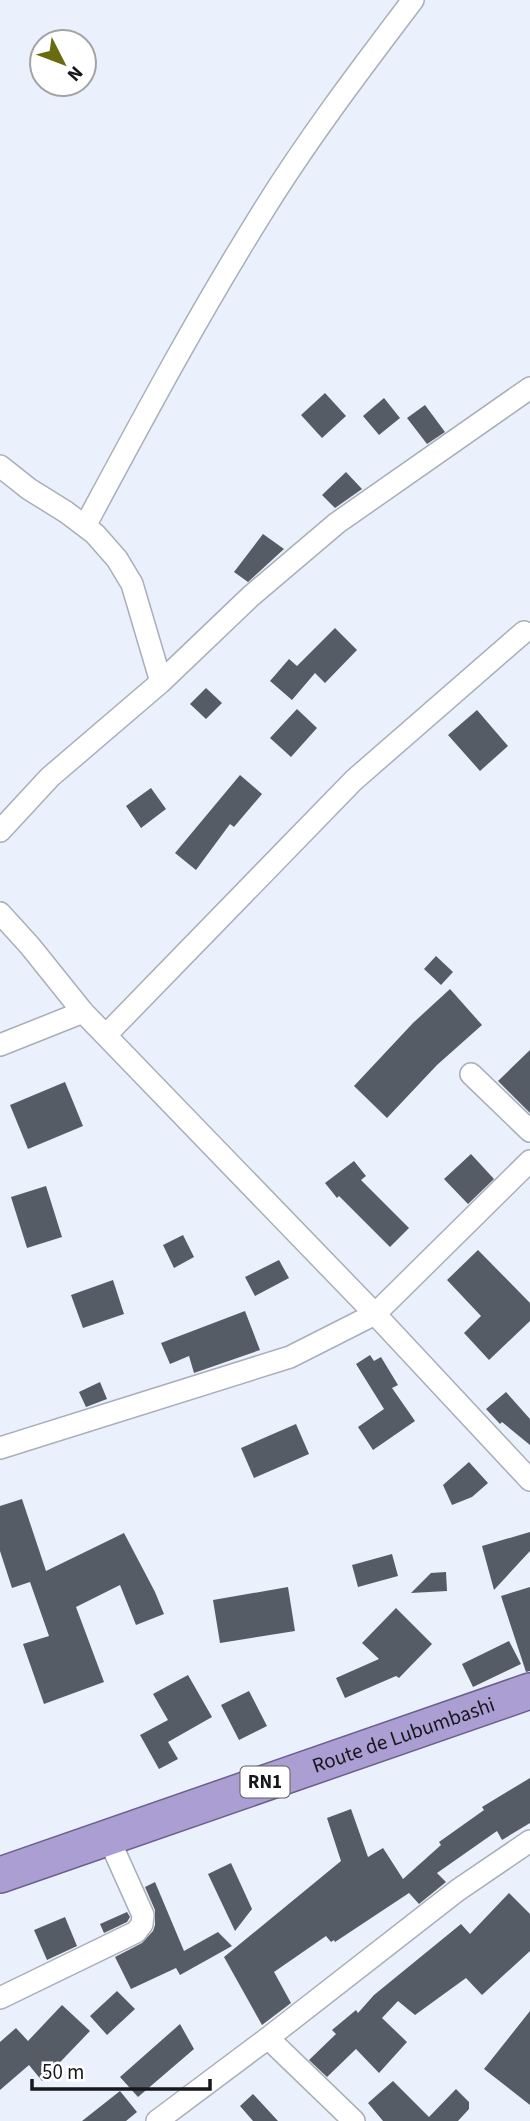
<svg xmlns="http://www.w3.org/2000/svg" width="530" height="2121" font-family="'Source Sans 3',sans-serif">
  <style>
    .building { fill: #565c66 }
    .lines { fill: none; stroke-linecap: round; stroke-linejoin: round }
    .minor-casing { stroke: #a8afb9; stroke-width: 24 }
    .trunk-casing { stroke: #69608c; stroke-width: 38 }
    .minor { stroke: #fff; stroke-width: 21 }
    .trunk { stroke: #ab9ed3; stroke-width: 35 }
    .labels { text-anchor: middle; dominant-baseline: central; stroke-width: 7; stroke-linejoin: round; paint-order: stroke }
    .shield { fill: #fff; stroke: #5c5d60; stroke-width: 2 }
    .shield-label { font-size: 19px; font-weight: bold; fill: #16181c }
    .street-label { font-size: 21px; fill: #16181c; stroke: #fff }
  </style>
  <rect width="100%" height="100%" fill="#eaf1fc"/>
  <path class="building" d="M 325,393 L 346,416 L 322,438 L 301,415 Z
    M 384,398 L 400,418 L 379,435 L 363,416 Z
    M 425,405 L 445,432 L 427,444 L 407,418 Z
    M 346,472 L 362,489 L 335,508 L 322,495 Z
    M 263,534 L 284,549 L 248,582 L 234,572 Z
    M 335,628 L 357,650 L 325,683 L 315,673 L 292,700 L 270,681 L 289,659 L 297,666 Z
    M 206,688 L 222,703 L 206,719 L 190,704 Z
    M 297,709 L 317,728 L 291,757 L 270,738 Z
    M 477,710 L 508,746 L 480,771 L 448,735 Z
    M 240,775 L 262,794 L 234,827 L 230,824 L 196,870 L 175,853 Z
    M 151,788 L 166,809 L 141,828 L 126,806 Z
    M 436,956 L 453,972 L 441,985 L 424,969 Z
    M 450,989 L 482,1025 L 437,1065 L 387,1118 L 354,1086 L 413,1023 Z
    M 530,1050 L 530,1113 L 498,1081 Z
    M 65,1082 L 83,1126 L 28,1149 L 10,1105 Z
    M 471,1154 L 494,1179 L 468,1204 L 444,1179 Z
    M 354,1161 L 366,1176 L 361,1180 L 409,1228 L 390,1247 L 339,1196 L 337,1198 L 325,1183 Z
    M 46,1186 L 62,1237 L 27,1248 L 11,1197 Z
    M 183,1235 L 194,1257 L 174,1268 L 163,1245 Z
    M 478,1250 L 530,1303 L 530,1321 L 489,1360 L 464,1333 L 481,1316 L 447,1280 Z
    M 279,1260 L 289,1278 L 255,1296 L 245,1277 Z
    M 113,1280 L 124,1314 L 83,1328 L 71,1295 Z
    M 245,1311 L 260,1350 L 194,1373 L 189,1356 L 170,1364 L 161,1343 Z
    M 370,1355 L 374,1361 L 381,1357 L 398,1385 L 392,1388 L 415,1421 L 373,1450 L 358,1427 L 384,1409 L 356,1364 Z
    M 100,1382 L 107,1399 L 86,1407 L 79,1392 Z
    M 506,1392 L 530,1419 L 530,1445 L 502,1422 L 500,1424 L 486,1409 Z
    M 296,1424 L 309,1454 L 254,1478 L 241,1448 Z
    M 469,1462 L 488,1483 L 472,1497 L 452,1505 L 443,1485 Z
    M 22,1499 L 46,1571 L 124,1533 L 155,1592 L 164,1614 L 136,1625 L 120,1585 L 76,1607 L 104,1682 L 44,1704 L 23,1644 L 49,1636 L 30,1582 L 12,1588 L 0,1551 L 0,1506 Z
    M 530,1532 L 530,1551 L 494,1590 L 482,1546 Z
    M 392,1554 L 398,1576 L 358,1587 L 352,1565 Z
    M 446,1572 L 447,1591 L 411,1593 L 431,1573 Z
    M 288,1587 L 295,1631 L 220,1643 L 213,1600 Z
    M 530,1587 L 530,1671 L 526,1672 L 501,1596 Z
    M 396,1608 L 432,1644 L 399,1678 L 396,1676 L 345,1698 L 336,1678 L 379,1659 L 362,1643 Z
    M 509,1641 L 521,1664 L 473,1687 L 462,1664 Z
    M 188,1675 L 212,1717 L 168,1742 L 178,1759 L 159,1769 L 140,1735 L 168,1720 L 153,1694 Z
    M 249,1691 L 267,1726 L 239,1740 L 221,1705 Z
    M 530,1778 L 530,1823 L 502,1840 L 497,1831 L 437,1873 L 446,1882 L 419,1904 L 409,1893 L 335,1942 L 334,1940 L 331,1942 L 326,1936 L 274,1972 L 291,2003 L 262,2025 L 224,1957 L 341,1861 L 327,1818 L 351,1809 L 368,1857 L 383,1848 L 403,1879 L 441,1845 L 439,1842 L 484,1810 L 482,1807 Z
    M 231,1863 L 252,1909 L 235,1931 L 208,1874 Z
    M 155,1882 L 184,1951 L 218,1932 L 232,1946 L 180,1975 L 176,1968 L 131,1989 L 115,1957 L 142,1943 L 153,1931 L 155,1925 L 155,1910 L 145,1887 Z
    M 509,1893 L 530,1914 L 530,1951 L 482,1995 L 466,1978 L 415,2015 L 398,2001 L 382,2018 L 407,2042 L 379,2073 L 356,2049 L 327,2077 L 309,2060 L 336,2034 L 332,2030 L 356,2010 L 358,2013 L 374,1995 L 461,1924 L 470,1934 Z
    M 127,1912 L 130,1917 L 127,1922 L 104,1933 L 100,1924 Z
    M 65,1917 L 77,1946 L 47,1960 L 34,1930 Z
    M 117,1991 L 135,2009 L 107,2035 L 90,2016 Z
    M 62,2005 L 90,2031 L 42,2081 L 29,2065 L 0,2090 L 0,2042 L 16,2028 L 28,2041 Z
    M 530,2011 L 530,2105 L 484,2069 Z
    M 180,2024 L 194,2049 L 138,2097 L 120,2077 Z
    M 393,2081 L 429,2117 L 456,2089 L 469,2102 L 469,2109 L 458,2121 L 383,2121 L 368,2103 Z
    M 120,2091 L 137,2112 L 126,2121 L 82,2121 Z
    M 253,2094 L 278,2121 L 253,2121 L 240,2106 Z"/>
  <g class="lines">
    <g class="minor-casing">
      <path id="minor" d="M 0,466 L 29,489 L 66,512 L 95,534 L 117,559 L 132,584 L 161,682
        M 85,526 C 141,422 197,317 260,216 C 306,141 360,70 413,0
        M 0,831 L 50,777 L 161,682 L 251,596 L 337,523 L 530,388
        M 0,913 L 30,946 L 83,1012 L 375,1314 L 530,1480
        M 106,1035 L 354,780 L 524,632
        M 0,1045 L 83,1012
        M 471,1074 L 530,1131
        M 0,1448 L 290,1357 L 375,1314 L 530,1161
        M 0,1998 L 136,1932 L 142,1924 L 143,1915 L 108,1837
        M 268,2038 L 354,2121
        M 157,2121 L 268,2038 L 458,1890 L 530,1841"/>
    </g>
    <g class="trunk-casing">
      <g id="trunk">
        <path id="s1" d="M 0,1875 L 530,1691"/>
      </g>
    </g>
    <use href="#minor" class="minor"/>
    <use href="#trunk" class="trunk"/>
  </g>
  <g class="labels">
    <rect class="shield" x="240.5" y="1766.5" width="49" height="31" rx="5"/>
    <g class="shield-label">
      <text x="265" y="1782">RN1</text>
    </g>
    <g class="street-label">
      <text stroke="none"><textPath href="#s1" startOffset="427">Route de Lubumbashi</textPath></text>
    </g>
  </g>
  <g transform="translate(63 63) rotate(132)"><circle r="33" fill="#ffffff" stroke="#a2a3a4" stroke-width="2"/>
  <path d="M0-5L12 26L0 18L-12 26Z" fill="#686c0f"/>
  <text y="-10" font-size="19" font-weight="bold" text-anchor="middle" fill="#16181c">N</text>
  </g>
  <path d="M32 2079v10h178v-10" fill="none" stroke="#16181c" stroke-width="3.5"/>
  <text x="42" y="2079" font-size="21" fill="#16181c" stroke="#ffffff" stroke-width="5" paint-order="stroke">50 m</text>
</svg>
